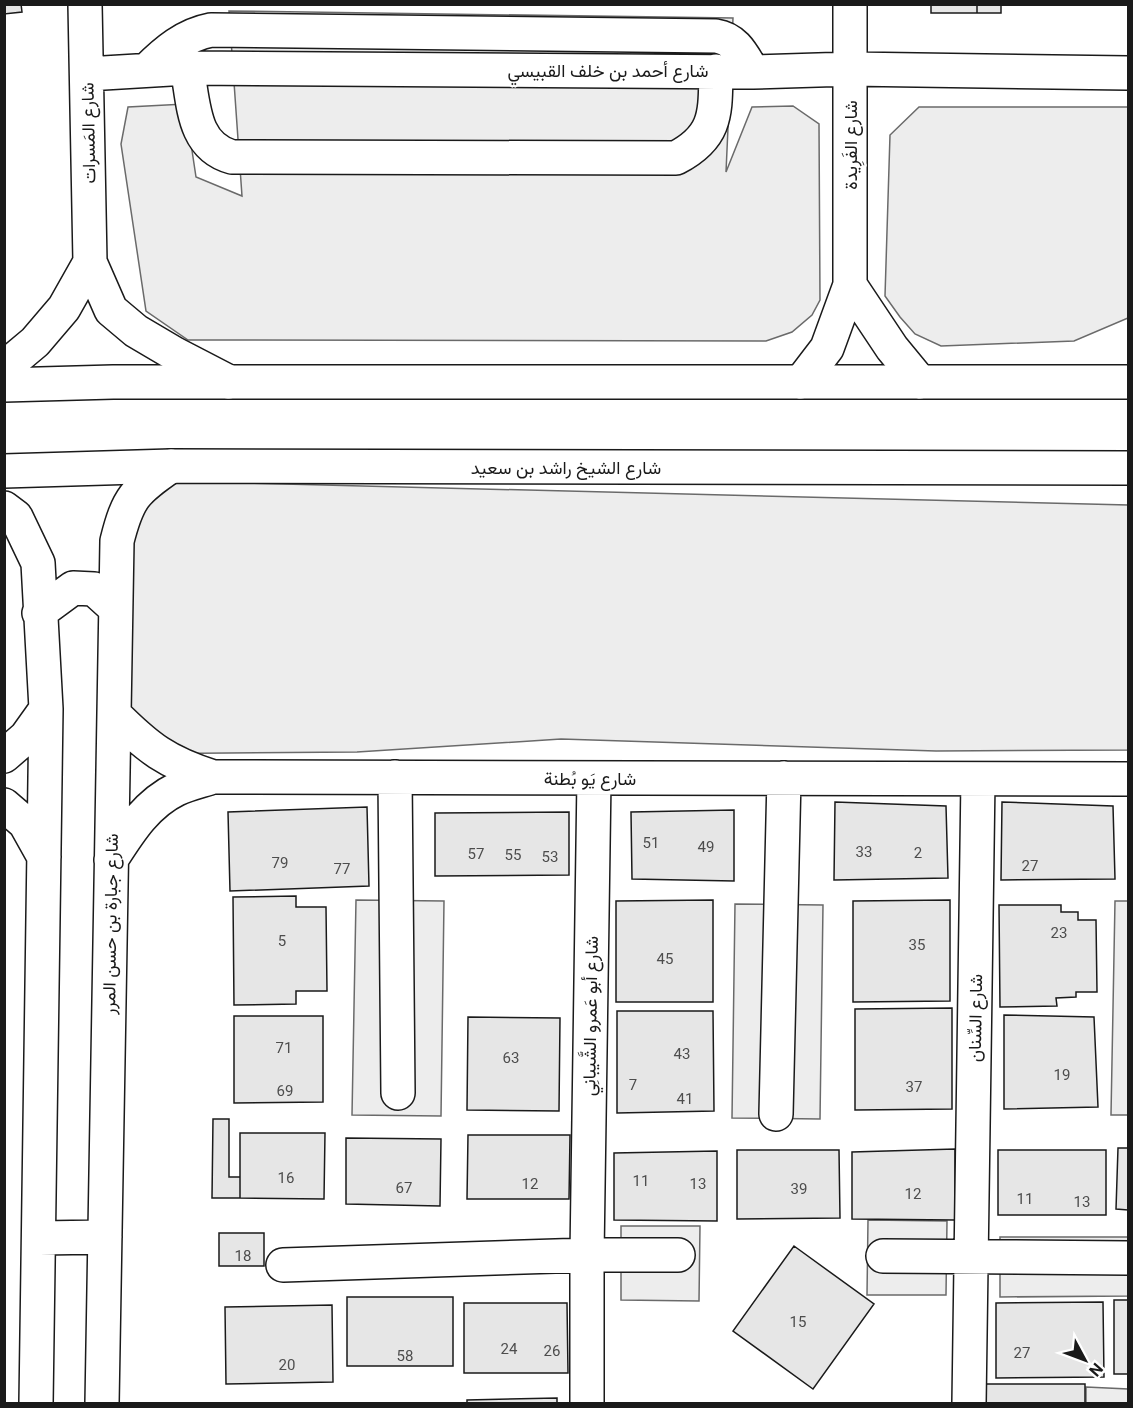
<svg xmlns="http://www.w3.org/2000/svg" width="1133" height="1408" font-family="Roboto,Vazirmatn,sans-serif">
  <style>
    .built { fill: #ededed; stroke: #6a6a6a; stroke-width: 1.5 }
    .building { fill: #e6e6e6; stroke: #1a1a1a; stroke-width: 1.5 }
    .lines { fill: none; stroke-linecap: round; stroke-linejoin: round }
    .minor-casing { stroke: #1a1a1a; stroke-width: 36 }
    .major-casing { stroke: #1a1a1a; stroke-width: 36 }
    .minor { stroke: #fff; stroke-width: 33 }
    .major { stroke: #fff; stroke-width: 33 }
    .labels { text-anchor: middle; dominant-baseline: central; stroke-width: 4.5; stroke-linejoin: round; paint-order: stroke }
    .number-label { font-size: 15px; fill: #4d4d4d }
    .street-label { font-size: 18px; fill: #1a1a1a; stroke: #fff }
  </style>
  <rect width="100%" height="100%" fill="#fff"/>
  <path class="built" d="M 229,11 L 733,18 L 726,172 L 752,107 L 793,106 L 819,124 L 820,300 L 812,315 L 792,332 L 766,341 L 188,340 L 146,311 L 121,144 L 128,107 L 185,104 L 196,177 L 242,196 Z
    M 919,107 L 1128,107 L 1128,318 L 1074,341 L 941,346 L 915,334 L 900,317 L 885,296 L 890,135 Z
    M 162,481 L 1128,505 L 1128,750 L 936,751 L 561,739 L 357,752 L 117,754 L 119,549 Z
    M 356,900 L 444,901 L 441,1116 L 352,1115 Z
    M 1115,901 L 1128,901 L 1128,1115 L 1111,1115 Z
    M 735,904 L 823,905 L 820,1119 L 732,1118 Z
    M 868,1220 L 947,1221 L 946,1295 L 867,1295 Z
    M 621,1226 L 700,1226 L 699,1301 L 621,1300 Z
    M 1000,1237 L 1128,1237 L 1128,1296 L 1000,1297 Z
    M 1086,1387 L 1128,1389 L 1128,1403 L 1086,1403 Z"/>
  <path class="building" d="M 4,4 L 21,4 L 22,12 L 4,14 Z
    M 931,4 L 977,4 L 977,13 L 931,13 Z
    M 977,4 L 1001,4 L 1001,13 L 977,13 Z
    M 835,802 L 946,806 L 948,878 L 834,880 Z
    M 1002,802 L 1113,806 L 1115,879 L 1001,880 Z
    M 367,807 L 369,886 L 230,891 L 228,812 Z
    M 734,810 L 734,881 L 632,879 L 631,812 Z
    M 569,812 L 569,875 L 435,876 L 435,813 Z
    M 296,896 L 296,907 L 326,907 L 327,991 L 296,991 L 296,1004 L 234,1005 L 233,897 Z
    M 713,900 L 713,1002 L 616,1002 L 616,901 Z
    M 950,900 L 950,1001 L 853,1002 L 853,901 Z
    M 999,905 L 1061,905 L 1061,912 L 1078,912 L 1078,920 L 1096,920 L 1097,992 L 1076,992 L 1076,997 L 1056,998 L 1057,1006 L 1000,1007 Z
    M 952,1008 L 952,1109 L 855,1110 L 855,1009 Z
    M 617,1011 L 713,1011 L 714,1111 L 617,1113 Z
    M 1004,1015 L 1094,1017 L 1098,1107 L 1004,1109 Z
    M 234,1016 L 323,1016 L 323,1102 L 234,1103 Z
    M 468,1017 L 560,1018 L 559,1111 L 467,1110 Z
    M 213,1119 L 229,1119 L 229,1177 L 240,1177 L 240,1198 L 212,1198 Z
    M 240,1133 L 325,1133 L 324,1199 L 240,1198 Z
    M 468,1135 L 570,1135 L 569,1199 L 467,1199 Z
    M 346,1138 L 441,1139 L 440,1206 L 346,1204 Z
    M 1118,1148 L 1128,1148 L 1128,1210 L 1116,1209 Z
    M 955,1149 L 955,1220 L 852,1219 L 852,1152 Z
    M 737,1150 L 839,1150 L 840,1218 L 737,1219 Z
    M 998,1150 L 1106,1150 L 1106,1215 L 998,1215 Z
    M 717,1151 L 717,1221 L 614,1220 L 614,1153 Z
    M 219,1233 L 264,1233 L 264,1266 L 219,1266 Z
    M 794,1246 L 874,1304 L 813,1389 L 733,1331 Z
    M 347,1297 L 453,1297 L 453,1366 L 347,1366 Z
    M 1114,1300 L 1128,1300 L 1128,1374 L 1114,1374 Z
    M 1103,1302 L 1104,1377 L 996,1378 L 996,1303 Z
    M 464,1303 L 567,1303 L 568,1373 L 464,1373 Z
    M 332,1305 L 333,1382 L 226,1384 L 225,1307 Z
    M 979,1384 L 1085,1384 L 1085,1404 L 979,1404 Z
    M 557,1398 L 557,1404 L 467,1404 L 467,1400 Z"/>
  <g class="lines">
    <g class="minor-casing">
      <path id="minor" d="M 85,4 L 90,262 L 111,310 L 136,331 L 175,354 L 229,382
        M 187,68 C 194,103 192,146 232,157 L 676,158 C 718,136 715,112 716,71
        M 147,70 C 166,51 185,35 211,30 L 716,36 C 736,39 743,56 753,72
        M 87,74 L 187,68 L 753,72 L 850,69 L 1128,73
        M 850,285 L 892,348 L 920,382
        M 4,368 L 35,342 L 64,308 L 90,262
        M 801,382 L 827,348 L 850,285 L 850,4
        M 4,508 L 16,517 L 38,563 L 46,709 L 36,1404
        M 39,613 L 73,588 L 94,589 L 115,608
        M 114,714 C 148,748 166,762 213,777 L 1128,779
        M 4,756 L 26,737 L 46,709
        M 395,777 L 398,1093
        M 4,805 L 25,823 L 44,857
        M 111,860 C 129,832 146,804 177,789 C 188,784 201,781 213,777
        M 776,1114 L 784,778
        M 39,1238 L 105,1237
        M 883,1256 L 1128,1258
        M 283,1265 L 587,1255 L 678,1255
        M 102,1404 L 117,541 C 128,497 135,491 171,466
        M 587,1404 L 587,1255 L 594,778
        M 969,1404 L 978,779"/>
    </g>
    <g class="major-casing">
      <path id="major" d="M 4,385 L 113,382 L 1128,382
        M 4,471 L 171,466 L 1128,468"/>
    </g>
    <use href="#minor" class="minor"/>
    <use href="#major" class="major"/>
  </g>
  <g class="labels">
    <g class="number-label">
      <text x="651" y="843">51</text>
      <text x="706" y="847">49</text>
      <text x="864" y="852">33</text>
      <text x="918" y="853">2</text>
      <text x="476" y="854">57</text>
      <text x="513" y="855">55</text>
      <text x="550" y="857">53</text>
      <text x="280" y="863">79</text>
      <text x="1030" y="866">27</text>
      <text x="342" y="869">77</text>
      <text x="1059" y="933">23</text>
      <text x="282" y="941">5</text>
      <text x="917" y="945">35</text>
      <text x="665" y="959">45</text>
      <text x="284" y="1048">71</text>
      <text x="682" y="1054">43</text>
      <text x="511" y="1058">63</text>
      <text x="1062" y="1075">19</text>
      <text x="633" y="1085">7</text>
      <text x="914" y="1087">37</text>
      <text x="285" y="1091">69</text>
      <text x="685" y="1099">41</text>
      <text x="286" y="1178">16</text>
      <text x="641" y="1181">11</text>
      <text x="530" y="1184">12</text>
      <text x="698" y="1184">13</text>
      <text x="404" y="1188">67</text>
      <text x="799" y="1189">39</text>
      <text x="913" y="1194">12</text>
      <text x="1025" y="1199">11</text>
      <text x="1082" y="1202">13</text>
      <text x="243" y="1256">18</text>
      <text x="798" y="1322">15</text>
      <text x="509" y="1349">24</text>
      <text x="552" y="1351">26</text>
      <text x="1022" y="1353">27</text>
      <text x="405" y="1356">58</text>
      <text x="287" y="1365">20</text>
    </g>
    <g class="street-label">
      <text x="608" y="70">شارع أحمد بن خلف القبيسي</text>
      <text transform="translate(88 133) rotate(-91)">شارع المَسرات</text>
      <text transform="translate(850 145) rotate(-90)">شارع الفَرِيدة</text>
      <text x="566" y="467">شارع الشيخ راشد بن سعيد</text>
      <text x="590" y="778">شارع يَو بُطنة</text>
      <text transform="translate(110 924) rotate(-89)">شارع جبارة بن حسن المرر</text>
      <text transform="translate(590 1016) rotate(-89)">شارع أبو عَمرو الشَّيبانِي</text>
      <text transform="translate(975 1018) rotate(-89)">شارع السِّنان</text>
    </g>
  </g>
  <rect width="1133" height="1408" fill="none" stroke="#1a1a1a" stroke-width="12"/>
  <g transform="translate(1085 1360) rotate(131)" stroke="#ffffff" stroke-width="4.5" paint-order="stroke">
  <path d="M0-4.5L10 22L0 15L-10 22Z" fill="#1a1a1a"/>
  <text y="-9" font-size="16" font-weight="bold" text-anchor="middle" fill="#1a1a1a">N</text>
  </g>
</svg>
